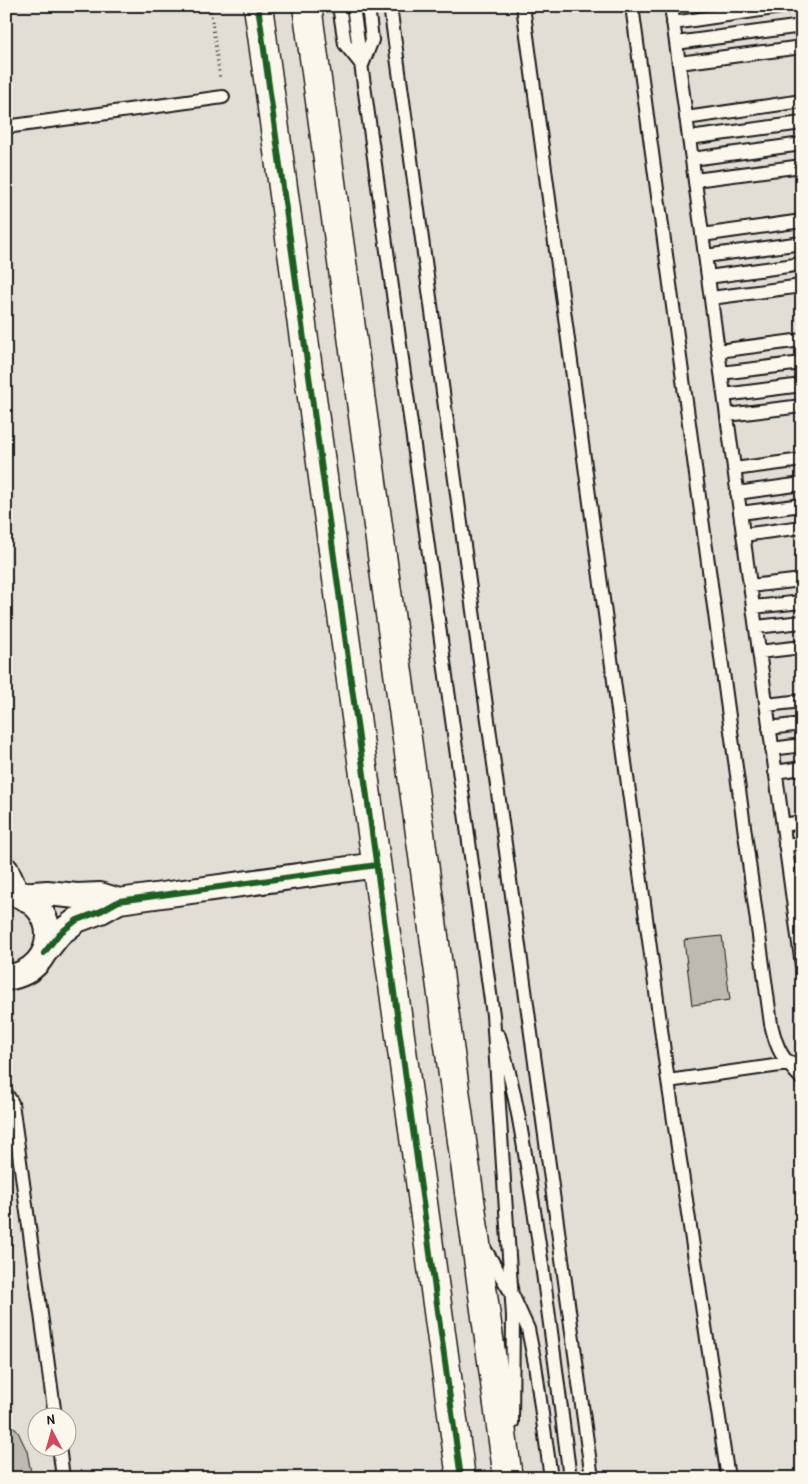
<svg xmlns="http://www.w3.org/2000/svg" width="808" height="1484" font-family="'Patrick Hand',sans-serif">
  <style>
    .built { fill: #e2ded5; fill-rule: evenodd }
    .building { fill: #bdbab1; stroke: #1c1c1c }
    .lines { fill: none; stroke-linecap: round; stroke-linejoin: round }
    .lane-casing { stroke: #1c1c1c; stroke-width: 16 }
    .street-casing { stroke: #1c1c1c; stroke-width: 28 }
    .secondary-casing { stroke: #1c1c1c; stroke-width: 31 }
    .path { stroke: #1c1c1c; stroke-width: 3; stroke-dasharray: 1 4; stroke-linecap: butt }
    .lane { stroke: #fbf7ec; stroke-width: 12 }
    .street { stroke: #fbf7ec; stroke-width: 24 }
    .secondary { stroke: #fbf7ec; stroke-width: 28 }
    .cycleway-casing { stroke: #fbf7ec; stroke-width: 9 }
    .cycleway { stroke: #1b5e20; stroke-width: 6 }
  </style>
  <rect width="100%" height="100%" fill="#f2eee4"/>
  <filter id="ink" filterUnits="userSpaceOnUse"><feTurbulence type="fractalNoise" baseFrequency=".02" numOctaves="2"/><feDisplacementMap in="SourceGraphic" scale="10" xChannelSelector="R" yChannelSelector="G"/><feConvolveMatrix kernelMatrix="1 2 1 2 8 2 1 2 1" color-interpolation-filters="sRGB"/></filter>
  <g filter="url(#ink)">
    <path class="built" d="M 6,6 L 802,6 L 802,1478 L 6,1478 ZM 38,1416 L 68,1416 L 68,1446 L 38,1446 Z"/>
    <path class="building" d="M 722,936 L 730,1000 L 692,1005 L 684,940 Z
      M 6,1418 L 18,1432 L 27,1451 L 32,1478 L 6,1478 Z"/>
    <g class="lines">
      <g class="lane-casing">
        <path id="lane" d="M 339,6 L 345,44 L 362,65
          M 353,6 L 493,1015 L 513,1316 L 512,1423
          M 390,6 L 592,1478
          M 523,6 L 668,1081
          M 632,6 L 771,1024 C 777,1051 783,1059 802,1079
          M 671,6 L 802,966
          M 673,23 L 788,6
          M 676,43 L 802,26
          M 679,63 L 802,47
          M 362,65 L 372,40 L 368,6
          M 686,118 L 802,101
          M 6,127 L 223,97
          M 689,138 L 802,123
          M 692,159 L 802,144
          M 695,180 L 802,166
          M 702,235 L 802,221
          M 705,256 L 802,243
          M 708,277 L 802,264
          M 711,298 L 802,286
          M 718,351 L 802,340
          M 721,373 L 802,363
          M 724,395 L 802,385
          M 727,415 L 802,406
          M 734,469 L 802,460
          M 737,493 L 802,484
          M 740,513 L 802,505
          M 743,535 L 802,527
          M 750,586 L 802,580
          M 753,607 L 802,602
          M 756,627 L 802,622
          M 759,652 L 802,647
          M 766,705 L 802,701
          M 769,728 L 802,724
          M 772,749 L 802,745
          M 775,772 L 802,768
          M 783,825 L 802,822
          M 785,845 L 802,843
          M 499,1036 C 516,1091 524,1147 533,1204 C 547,1295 558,1386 570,1478
          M 6,1093 L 12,1103 L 55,1416
          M 484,1248 L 512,1294 L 528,1329 L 535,1364 L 551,1478
          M 59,1446 L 63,1478
          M 728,1478 L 668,1081 L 802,1062"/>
      </g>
      <g class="street-casing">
        <path id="street" d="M 6,870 L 17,894
          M 6,892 C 62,900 62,970 6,978
          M 21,895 L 47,893 L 77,896 L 100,895 L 119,901
          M 44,953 L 59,934 L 77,920 L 101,911 L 119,901 L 377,865"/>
      </g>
      <g class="secondary-casing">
        <path id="secondary" d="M 258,6 L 461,1478
          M 307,6 L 508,1478"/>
      </g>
      <path class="path" d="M 210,6 L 220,79"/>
      <use href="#lane" class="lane"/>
      <use href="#street" class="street"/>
      <use href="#secondary" class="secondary"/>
      <g class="cycleway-casing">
        <path id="cycleway" d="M 258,6 L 461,1478
          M 44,953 L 59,934 L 77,920 L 101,911 L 119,901 L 377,865"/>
      </g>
      <use href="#cycleway" class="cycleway"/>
    </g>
  </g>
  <rect width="808" height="1484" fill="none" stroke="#fbf7ec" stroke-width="25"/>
  <rect x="12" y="12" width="783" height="1459" fill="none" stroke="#1c1c1c" stroke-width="2" filter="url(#ink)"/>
  <g transform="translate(52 1432) rotate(354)"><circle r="24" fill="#fbf7ec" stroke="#a29f99"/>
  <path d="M0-4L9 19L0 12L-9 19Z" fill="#d1495b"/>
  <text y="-8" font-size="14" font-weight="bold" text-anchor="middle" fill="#1c1c1c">N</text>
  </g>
</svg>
